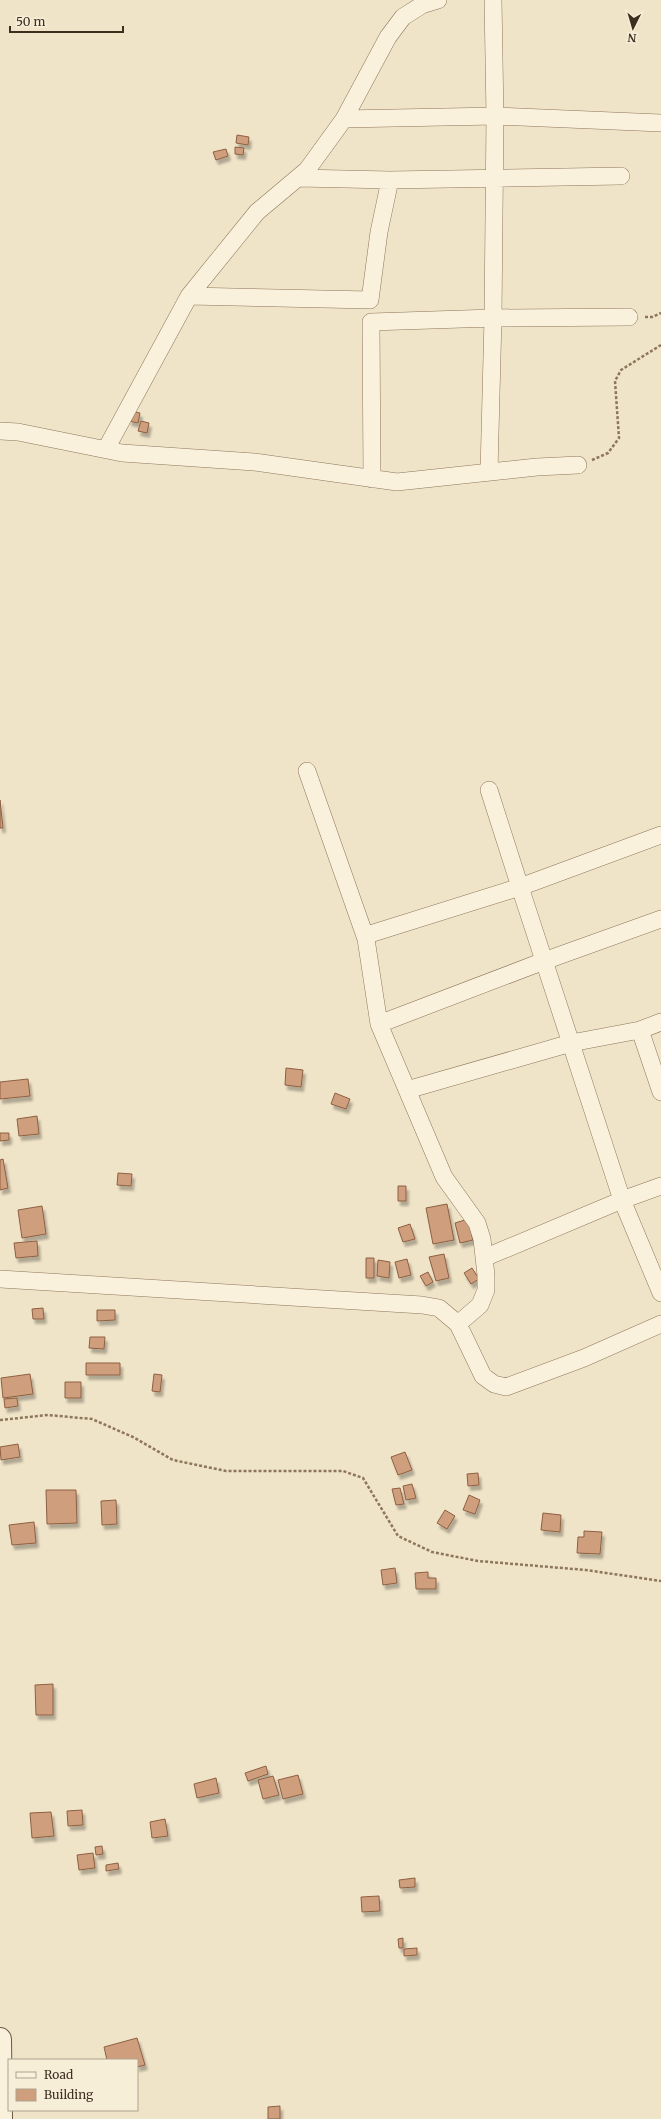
<svg xmlns="http://www.w3.org/2000/svg" width="661" height="2119" font-family="Merriweather,serif">
  <style>
    .building { fill: #cf9f7d; stroke: #8d5f41; filter: url(#shadow) }
    .lines { fill: none; stroke-linecap: round; stroke-linejoin: round }
    .street-casing { stroke: #8d765c; stroke-width: 18 }
    .secondary-casing { stroke: #6f573f; stroke-width: 24 }
    .path { stroke: #8d765c; stroke-width: 2.5; stroke-dasharray: 3 2; stroke-linecap: butt }
    .street { stroke: #faf1dc; stroke-width: 17 }
    .secondary { stroke: #faf1dc; stroke-width: 22 }
  </style>
  <defs>
    <filter id="shadow"><feDropShadow dx="2.5" dy="4.5" stdDeviation="1" flood-color="#0004"/></filter>
  </defs>
  <rect width="100%" height="100%" fill="#f0e4c8"/>
  <path class="building" d="M 237,135 L 249,137 L 248,145 L 236,143 Z
    M 235,147 L 244,148 L 243,155 L 235,154 Z
    M 226,149 L 228,156 L 216,160 L 213,152 Z
    M 131,411 L 140,413 L 138,423 L 129,421 Z
    M 141,421 L 149,423 L 147,433 L 138,431 Z
    M 0,800 L 3,828 L 0,828 Z
    M 286,1068 L 303,1070 L 301,1087 L 285,1085 Z
    M 28,1079 L 30,1096 L 0,1099 L 0,1082 Z
    M 335,1093 L 350,1099 L 346,1109 L 331,1104 Z
    M 37,1116 L 39,1134 L 19,1136 L 17,1119 Z
    M 0,1133 L 9,1133 L 9,1140 L 0,1141 Z
    M 3,1159 L 8,1188 L 0,1190 L 0,1160 Z
    M 118,1173 L 132,1174 L 131,1186 L 117,1185 Z
    M 398,1186 L 406,1186 L 406,1201 L 398,1201 Z
    M 447,1204 L 454,1240 L 433,1244 L 426,1208 Z
    M 42,1206 L 46,1234 L 22,1238 L 18,1210 Z
    M 468,1219 L 473,1240 L 460,1243 L 455,1223 Z
    M 410,1224 L 415,1239 L 403,1242 L 398,1228 Z
    M 37,1241 L 38,1256 L 16,1258 L 14,1243 Z
    M 444,1254 L 449,1278 L 436,1281 L 429,1257 Z
    M 366,1258 L 374,1258 L 374,1278 L 366,1278 Z
    M 407,1259 L 411,1275 L 399,1278 L 395,1262 Z
    M 378,1260 L 390,1262 L 389,1278 L 377,1276 Z
    M 472,1268 L 479,1279 L 471,1284 L 464,1273 Z
    M 428,1272 L 433,1282 L 426,1286 L 420,1276 Z
    M 43,1308 L 44,1319 L 33,1319 L 32,1309 Z
    M 97,1310 L 115,1310 L 115,1320 L 97,1321 Z
    M 90,1337 L 105,1337 L 104,1349 L 89,1348 Z
    M 86,1363 L 120,1363 L 120,1375 L 86,1375 Z
    M 30,1374 L 33,1394 L 3,1398 L 1,1378 Z
    M 154,1374 L 162,1375 L 160,1392 L 152,1391 Z
    M 65,1382 L 81,1382 L 81,1398 L 65,1398 Z
    M 17,1398 L 18,1406 L 5,1408 L 4,1399 Z
    M 18,1444 L 20,1457 L 1,1460 L 0,1447 Z
    M 405,1452 L 412,1470 L 398,1475 L 391,1457 Z
    M 478,1473 L 479,1485 L 468,1486 L 467,1474 Z
    M 412,1484 L 416,1498 L 406,1500 L 403,1486 Z
    M 400,1488 L 404,1504 L 396,1505 L 392,1489 Z
    M 46,1490 L 76,1490 L 77,1523 L 47,1524 Z
    M 469,1495 L 480,1500 L 475,1514 L 463,1510 Z
    M 116,1500 L 117,1524 L 102,1525 L 101,1501 Z
    M 445,1510 L 455,1516 L 447,1529 L 437,1523 Z
    M 543,1513 L 561,1515 L 560,1532 L 541,1530 Z
    M 34,1522 L 36,1543 L 12,1545 L 9,1525 Z
    M 584,1531 L 602,1532 L 600,1554 L 577,1553 L 578,1537 L 584,1537 Z
    M 395,1568 L 397,1583 L 383,1585 L 381,1570 Z
    M 428,1572 L 428,1578 L 436,1578 L 436,1589 L 416,1589 L 415,1573 Z
    M 53,1684 L 53,1715 L 36,1715 L 35,1685 Z
    M 266,1766 L 268,1774 L 248,1781 L 245,1773 Z
    M 298,1775 L 303,1794 L 283,1799 L 278,1780 Z
    M 273,1776 L 279,1795 L 263,1799 L 258,1780 Z
    M 216,1778 L 219,1793 L 197,1798 L 194,1784 Z
    M 82,1810 L 83,1825 L 68,1826 L 67,1811 Z
    M 51,1812 L 54,1836 L 32,1838 L 30,1813 Z
    M 165,1819 L 168,1836 L 152,1838 L 150,1822 Z
    M 102,1846 L 103,1854 L 96,1855 L 95,1847 Z
    M 93,1853 L 95,1868 L 79,1870 L 77,1855 Z
    M 118,1863 L 119,1869 L 106,1871 L 106,1865 Z
    M 415,1878 L 415,1887 L 400,1888 L 399,1880 Z
    M 379,1896 L 380,1911 L 362,1912 L 361,1897 Z
    M 403,1938 L 403,1948 L 399,1948 L 398,1939 Z
    M 417,1948 L 417,1955 L 404,1956 L 404,1949 Z
    M 137,2038 L 145,2065 L 137,2067 L 137,2060 L 107,2060 L 104,2047 Z
    M 280,2106 L 280,2119 L 268,2119 L 268,2107 Z"/>
  <g class="lines">
    <g class="street-casing">
      <path id="street" d="M 344,119 L 495,116 L 661,123
        M 390,180 L 621,176
        M 189,296 L 370,300 L 379,232 L 390,180 L 299,178
        M 0,431 L 18,432 L 122,453 L 254,462 L 397,482 L 537,467 L 578,465
        M 106,449 L 189,296 L 257,212 L 307,170 L 344,119 L 388,37 L 403,17 L 422,5 L 438,0
        M 489,472 L 493,318 L 629,317
        M 372,479 L 371,322 L 493,318 L 495,116 L 493,0
        M 307,771 L 366,939
        M 489,790 L 520,887 L 661,835
        M 379,1024 L 544,961 L 661,919
        M 640,1030 L 661,1092
        M 407,1090 L 571,1043 L 640,1030 L 661,1022
        M 661,1186 L 622,1200 L 661,1293
        M 0,1279 L 422,1305 L 439,1308 L 458,1324 L 483,1376 L 494,1384 L 506,1387 L 584,1358 L 661,1324
        M 458,1324 L 480,1305 L 486,1290 L 486,1275 L 482,1239 L 477,1223 L 444,1177 L 379,1024 L 366,939 L 370,934 L 520,887 L 622,1200 L 484,1258"/>
    </g>
    <g class="secondary-casing">
      <path id="secondary" d="M 0,2039 L 1,2119"/>
    </g>
    <path class="path" d="M 645,317 L 652,317 L 661,313
      M 592,460 L 608,453 L 619,438 L 615,381 L 621,370 L 661,345
      M 0,1420 L 48,1415 L 92,1419 L 133,1437 L 173,1460 L 226,1471 L 343,1471 L 363,1478 L 398,1536 L 432,1552 L 478,1561 L 586,1570 L 661,1581"/>
    <use href="#street" class="street"/>
    <use href="#secondary" class="secondary"/>
  </g>
  <rect x="8" y="2059" width="130" height="52" fill="#f7eed8" stroke="#ada18e"/>
  <rect x="16" y="2072" width="20" height="6" fill="#faf1dc" stroke="#ada18e"/>
  <text x="44" y="2079" font-size="12" fill="#3d2e20">Road</text>
  <rect x="16" y="2089" width="20" height="12" fill="#cf9f7d" stroke="#ada18e"/>
  <text x="44" y="2099" font-size="12" fill="#3d2e20">Building</text>
  <g transform="translate(633 28) rotate(185)" stroke="#f7eed8" stroke-width="3" paint-order="stroke">
  <path d="M0-3L7 15L0 10L-7 15Z" fill="#3d2e20"/>
  <text y="-6" font-size="11" font-weight="bold" text-anchor="middle" fill="#3d2e20">N</text>
  </g>
  <path d="M10 26v6h113v-6" fill="none" stroke="#3d2e20" stroke-width="2"/>
  <text x="16" y="26" font-size="12" fill="#3d2e20" stroke="#f7eed8" stroke-width="3" paint-order="stroke">50 m</text>
</svg>
